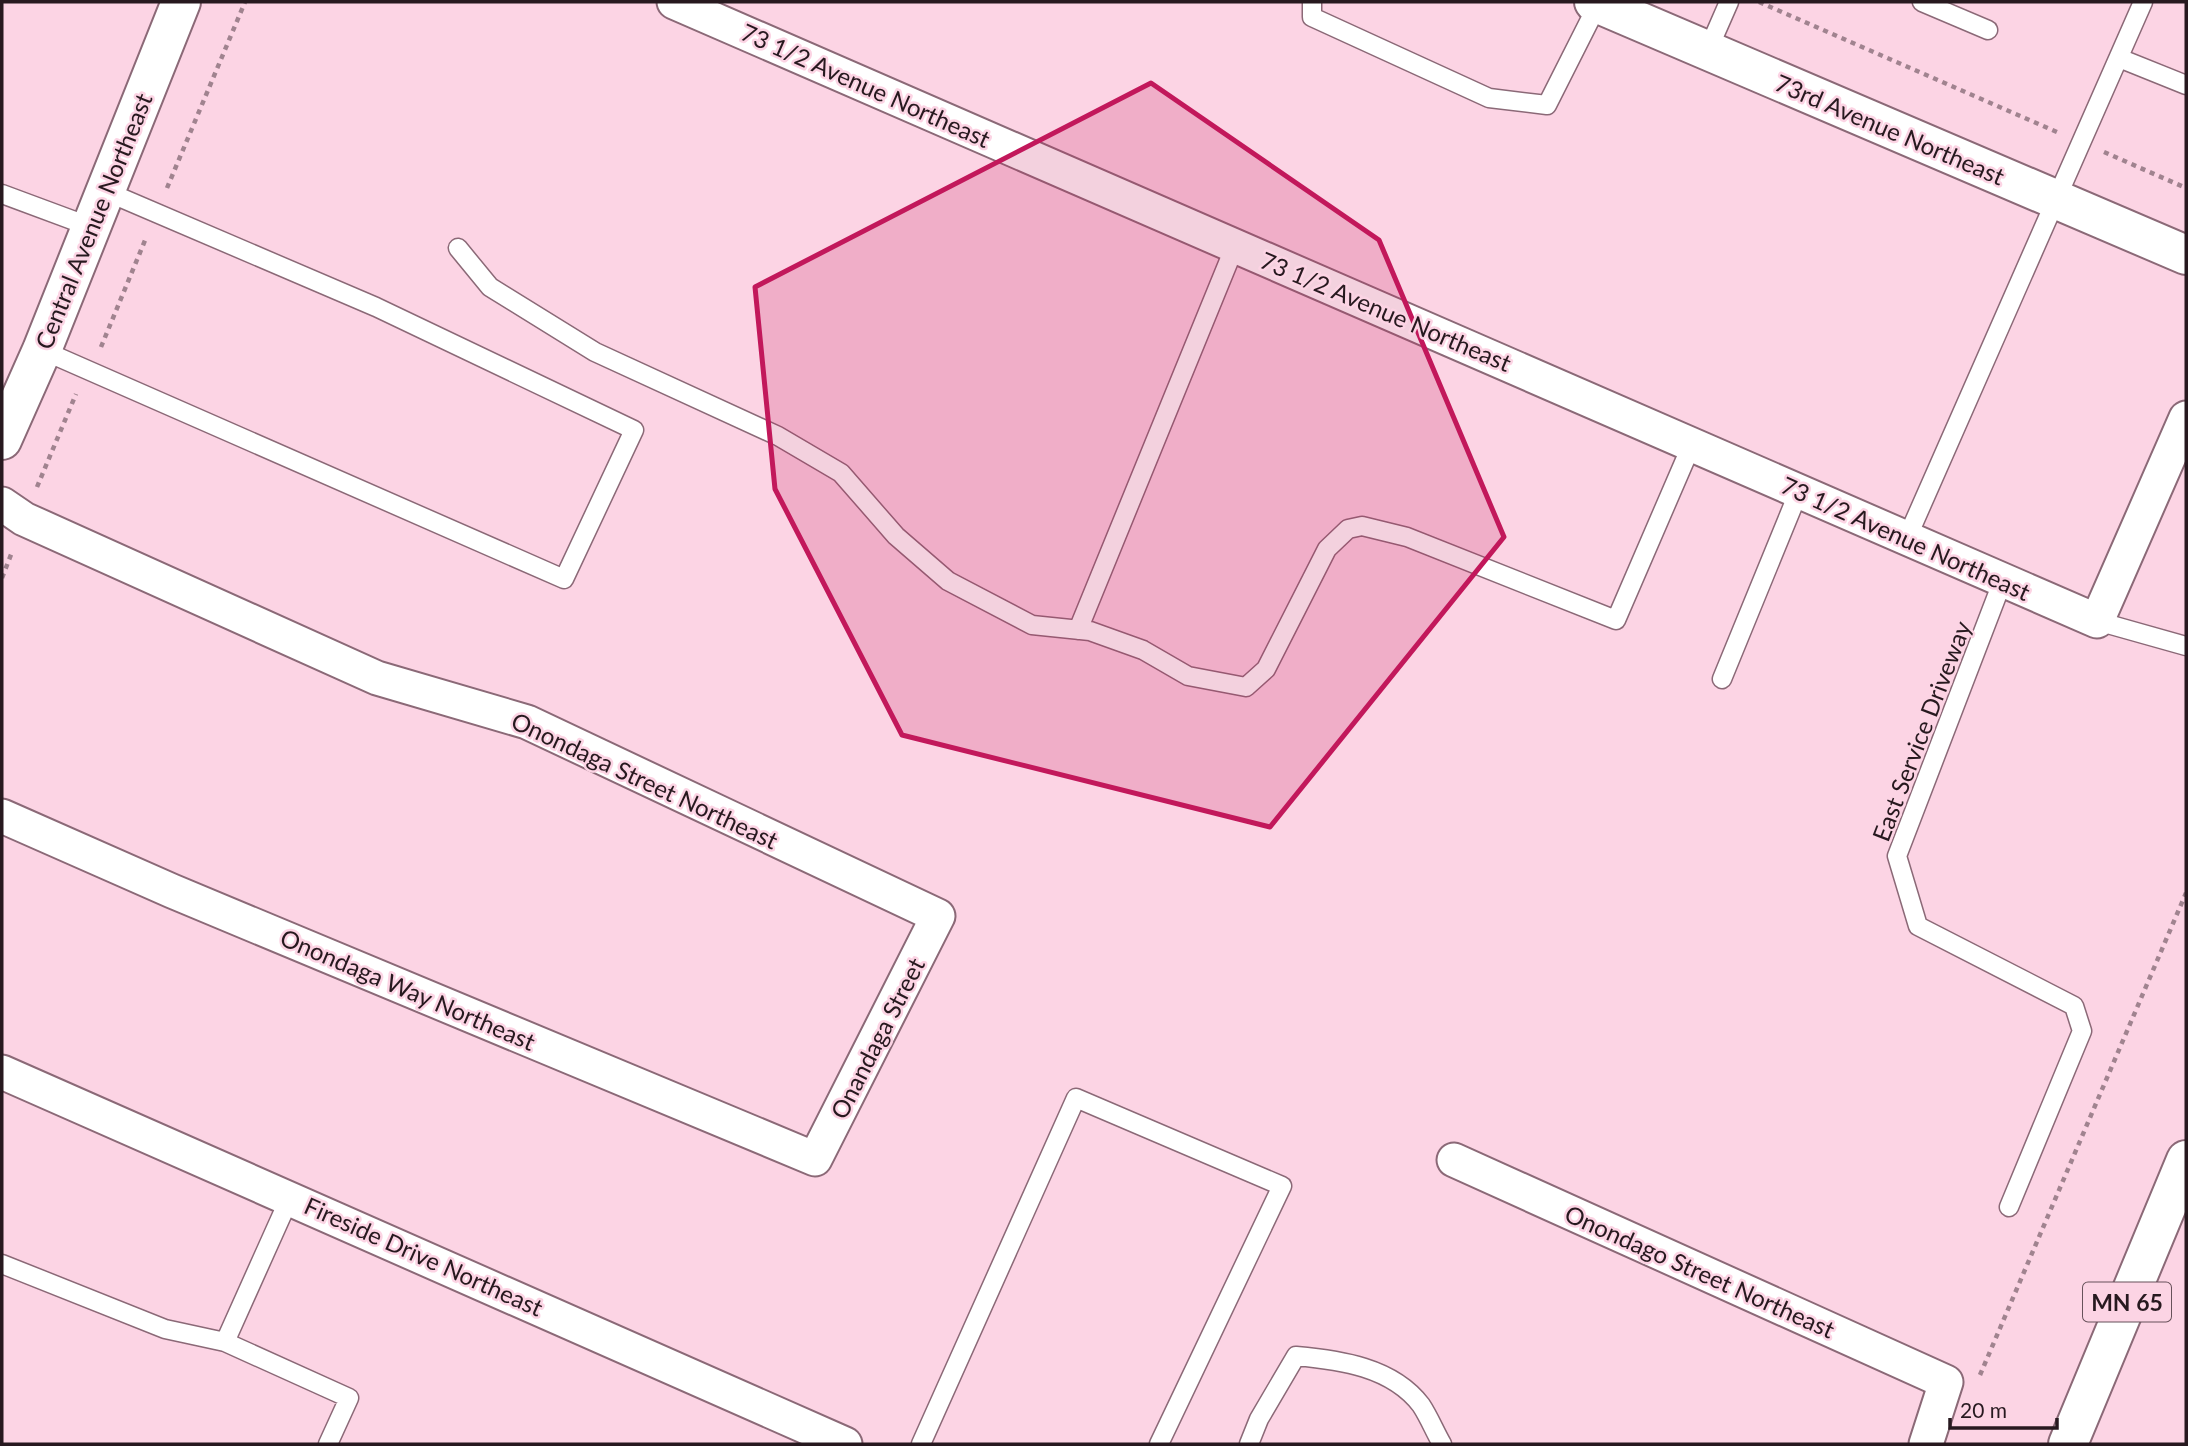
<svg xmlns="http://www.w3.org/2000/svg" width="2188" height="1446" font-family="Lato,sans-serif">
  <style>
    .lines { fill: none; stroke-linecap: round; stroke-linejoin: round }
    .lane-casing { stroke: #8b6977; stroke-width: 21 }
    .street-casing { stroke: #8b6977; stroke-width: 37 }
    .secondary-casing { stroke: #8b6977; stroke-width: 42 }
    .highway-casing { stroke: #8b6977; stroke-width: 42 }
    .path { stroke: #a0838f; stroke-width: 4.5; stroke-dasharray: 5 5; stroke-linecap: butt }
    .lane { stroke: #fff; stroke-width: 18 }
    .street { stroke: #fff; stroke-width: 33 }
    .secondary { stroke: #fff; stroke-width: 38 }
    .highway { stroke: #fff; stroke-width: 38 }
    .marked { fill: #c2185b; fill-opacity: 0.2; stroke: #c2185b; stroke-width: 5; stroke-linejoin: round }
    .labels { text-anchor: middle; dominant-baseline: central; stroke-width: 5; stroke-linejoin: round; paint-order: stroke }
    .shield { fill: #fcd4e4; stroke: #67515a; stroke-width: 2 }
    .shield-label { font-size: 23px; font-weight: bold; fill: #27191f }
    .street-label { font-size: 24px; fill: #27191f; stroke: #fcd4e4 }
  </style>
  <rect width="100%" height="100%" fill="#fcd4e4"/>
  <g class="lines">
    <g class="lane-casing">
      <path id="lane" d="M 1312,2 L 1312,17 L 1489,98 L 1547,105 L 1598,4
        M 1922,2 L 1988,30
        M 1708,50 L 1729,2
        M 2119,58 L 2186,85
        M 2,194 L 91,227
        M 458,248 L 490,287 L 595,352 L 778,436 L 841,473 L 896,536 L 948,581 L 1032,625 L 1090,631 L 1143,650 L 1188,676 L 1246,687 L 1266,669 L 1327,549 L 1348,529 L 1362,526 L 1407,537 L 1616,620 L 1692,444
        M 42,350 L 564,579 L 634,430 L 376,307 L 105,191
        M 1907,538 L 2143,2
        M 2003,580 L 1897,856 L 1918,926 L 2074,1006 L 2082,1031 L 2009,1207
        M 2097,621 L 2186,646
        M 1078,630 L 1235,246
        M 1722,679 L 1799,491
        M 290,1197 L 225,1342 L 349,1398 L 328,1444
        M 2,1264 L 165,1329 L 225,1342
        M 921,1444 L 1076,1098 L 1282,1186 L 1159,1444
        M 1249,1444 L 1259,1419 L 1296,1356 C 1340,1360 1392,1367 1421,1405 C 1429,1417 1435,1432 1442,1444"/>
    </g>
    <g class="street-casing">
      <path id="street" d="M 674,2 L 2097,621 L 2186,418
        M 2,504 L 24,519 L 377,678 L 527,722 L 938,916 L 815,1159 L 172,891 L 2,816
        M 2,1072 L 845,1444
        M 1454,1160 L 1946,1382 L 1926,1444"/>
    </g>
    <g class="secondary-casing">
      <path id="secondary" d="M 1594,2 L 2186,255
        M 2,440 L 42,350 L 181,2"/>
    </g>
    <g class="highway-casing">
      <path id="highway" d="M 2068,1444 L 2186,1160"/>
    </g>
    <path class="path" d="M 1759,2 L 2057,132
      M 2104,152 L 2186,188
      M 167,188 L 245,2
      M 101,347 L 146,238
      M 37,487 L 76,394
      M 2,578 L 12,552
      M 1980,1375 L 2186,893"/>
    <use href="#lane" class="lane"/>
    <use href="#street" class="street"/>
    <use href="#secondary" class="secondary"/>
    <use href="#highway" class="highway"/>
  </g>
  <path class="marked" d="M 1151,83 L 1379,240 L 1504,537 L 1270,827 L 902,735 L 775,489 L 755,287 Z"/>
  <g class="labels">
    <rect class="shield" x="2083" y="1282.5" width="88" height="39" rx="5"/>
    <g class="shield-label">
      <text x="2127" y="1302">MN 65</text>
    </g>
    <g class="street-label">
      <text transform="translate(866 85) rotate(24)">73 1/2 Avenue Northeast</text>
      <text transform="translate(1890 129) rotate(23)">73rd Avenue Northeast</text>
      <text transform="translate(93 221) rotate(-68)">Central Avenue Northeast</text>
      <text transform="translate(1386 311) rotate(23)">73 1/2 Avenue Northeast</text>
      <text transform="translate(1906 538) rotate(24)">73 1/2 Avenue Northeast</text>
      <text transform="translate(1921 731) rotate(-69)">East Service Driveway</text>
      <text transform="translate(645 780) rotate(25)">Onondaga Street Northeast</text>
      <text transform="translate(408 989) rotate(23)">Onondaga Way Northeast</text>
      <text transform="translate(877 1038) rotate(-63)">Onandaga Street</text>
      <text transform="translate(424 1256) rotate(24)">Fireside Drive Northeast</text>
      <text transform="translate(1700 1271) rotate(24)">Onondago Street Northeast</text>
    </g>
  </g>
  <rect width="2188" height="1446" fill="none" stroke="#27191f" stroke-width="7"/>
  <path d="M1950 1418v10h107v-10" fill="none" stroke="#27191f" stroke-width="3.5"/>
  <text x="1960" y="1418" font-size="21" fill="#27191f" stroke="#fcd4e4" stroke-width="5" paint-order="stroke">20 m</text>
</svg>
